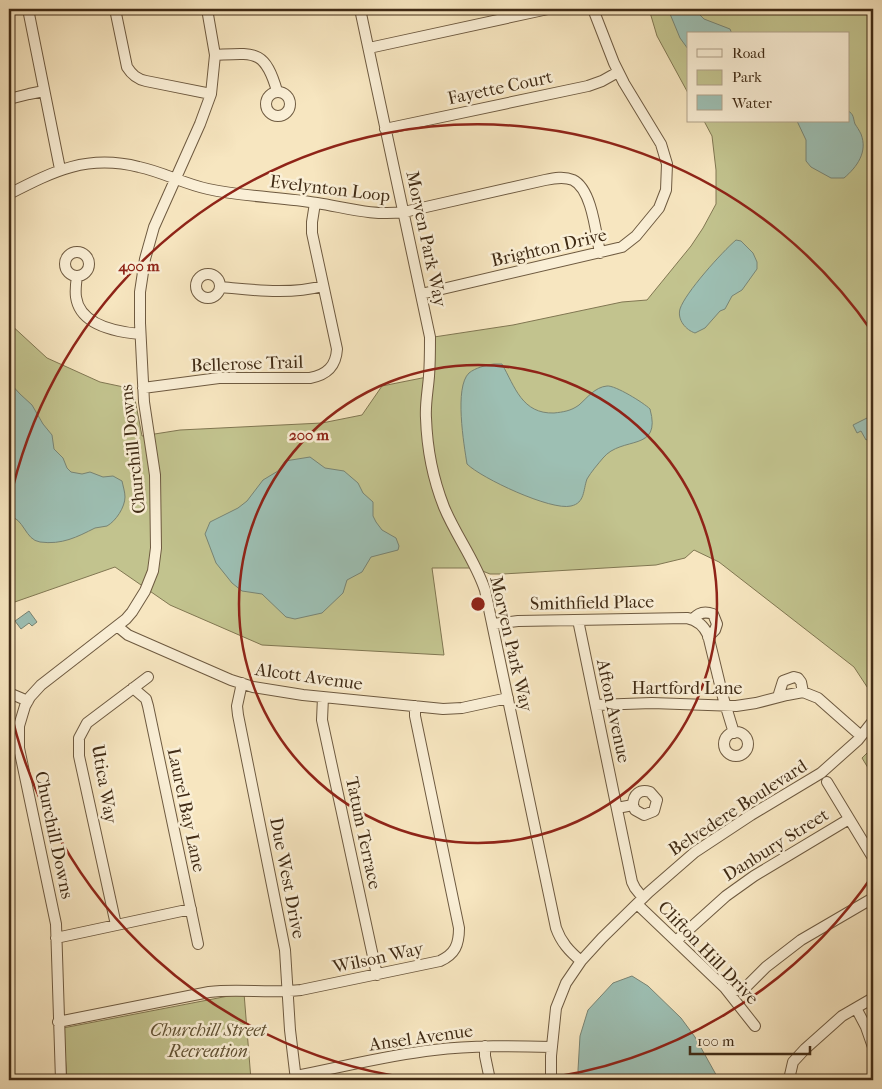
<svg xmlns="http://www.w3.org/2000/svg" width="882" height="1089" font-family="'IM FELL French Canon',serif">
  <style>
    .green { fill: #c2c38e; stroke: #817752 }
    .water { fill: #9dbfb3; stroke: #788474 }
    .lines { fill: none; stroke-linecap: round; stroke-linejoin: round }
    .minor-casing { stroke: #6e5a40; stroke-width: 12 }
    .minor { stroke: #faefd6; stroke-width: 10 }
    .ring { fill: none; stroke: #8f2418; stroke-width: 2.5 }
    .labels { text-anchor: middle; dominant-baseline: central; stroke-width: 5; stroke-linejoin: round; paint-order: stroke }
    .street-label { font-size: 18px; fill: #402b15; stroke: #faefd6 }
    .park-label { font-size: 18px; font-style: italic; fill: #605133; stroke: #faefd6 }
    .centre { fill: #8f2418; stroke: #faefd6; stroke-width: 2.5 }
    .ring-label { font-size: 15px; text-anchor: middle; font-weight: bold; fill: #8f2418; stroke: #faefd6; stroke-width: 5; stroke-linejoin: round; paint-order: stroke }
  </style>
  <rect width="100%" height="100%" fill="#f7e6c0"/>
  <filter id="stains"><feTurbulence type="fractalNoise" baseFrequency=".004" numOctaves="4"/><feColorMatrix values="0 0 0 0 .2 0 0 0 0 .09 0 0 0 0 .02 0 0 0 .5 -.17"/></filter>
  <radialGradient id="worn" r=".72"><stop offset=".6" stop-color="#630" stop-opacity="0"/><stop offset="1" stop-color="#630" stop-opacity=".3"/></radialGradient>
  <path class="green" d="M 649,9 L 871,9 L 873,21 L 873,696 L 854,667 L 719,562 L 694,550 L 685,558 L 656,565 L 503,574 L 490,574 L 475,568 L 432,568 L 444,655 L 262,645 L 170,605 L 115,567 L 9,604 L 9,323 L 47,358 L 100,382 L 133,389 L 142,436 L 180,430 L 322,423 L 362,415 L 382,386 L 432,376 L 434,337 L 513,325 L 622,302 L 647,300 L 691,246 L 703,228 L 716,204 L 716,170 L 712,136 L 704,121 L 848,121 L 848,34 L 688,34 L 688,93 L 657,36 Z
    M 873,747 L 873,776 L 862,758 Z
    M 244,993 L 251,1080 L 67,1080 L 63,1028 Z"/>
  <path class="water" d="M 668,9 L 694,9 L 704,19 L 730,29 L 732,34 L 688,34 L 688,49 L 680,38 Z
    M 848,111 C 854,114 853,118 855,124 C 857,127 859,130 861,134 C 868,152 857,167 844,178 L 831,178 L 811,167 L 806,161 L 806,140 L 797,121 L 848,121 Z
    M 736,240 L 741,241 L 753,253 L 757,262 L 757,269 L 742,290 L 732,296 L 725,309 L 720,311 L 705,328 L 695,333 C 686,330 677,320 680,309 C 685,293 722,252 736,240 Z
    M 494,364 L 502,364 C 515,387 522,414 554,413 C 563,412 571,411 579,405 C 587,398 595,387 607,386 C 615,385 644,403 650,409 C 662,453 622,435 603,458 C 598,464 591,472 587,479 C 583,490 585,503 571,506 C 551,511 481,478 467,464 C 464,445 454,387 469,373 C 475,368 486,365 494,364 Z
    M 9,382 L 20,394 L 32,405 L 43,424 L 52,435 L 54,449 L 63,458 L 67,468 L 71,472 L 82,474 L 90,472 L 103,477 L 113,476 L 122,481 C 123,486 125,492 125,497 C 125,507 116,521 107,526 C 103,527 99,527 95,528 C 77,537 62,545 40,542 C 25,540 24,518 9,516 Z
    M 867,418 L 873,430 L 873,436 L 866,440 L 861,431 L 857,433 L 853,425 Z
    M 310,457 L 325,468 L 344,471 L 358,483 L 363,493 L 373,502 L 373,516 L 376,522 L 382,530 L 396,538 L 399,546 L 398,550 L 371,557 L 362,572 L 347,580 L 343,593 L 322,613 L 295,619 L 286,617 L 262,594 L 242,591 L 232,583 L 216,563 L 205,534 L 210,522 L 238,508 L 247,501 L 263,480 L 278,471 L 285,461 Z
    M 29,611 L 37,622 L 32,626 L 29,623 L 21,629 L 15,621 Z
    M 632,976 L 648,986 L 681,1018 L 695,1037 L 719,1080 L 579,1080 L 578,1070 L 580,1036 L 588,1010 L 613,983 Z"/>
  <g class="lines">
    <g class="minor-casing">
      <path id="minor" d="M 28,9 L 60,169
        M 115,9 L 127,67 C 132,75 137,79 146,81 L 211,94
        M 360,9 L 430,337 C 430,350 430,363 429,376 C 428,390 425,404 426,418 C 427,448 433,479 444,507 C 456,536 475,560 485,590 L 556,928 C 561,942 569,951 581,961
        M 369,48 L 548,9
        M 215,55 C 254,53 265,49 277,91
        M266 104a12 12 0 1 1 24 0a12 12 0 1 1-24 0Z
        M 9,99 L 29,94 L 44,91
        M 385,129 L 588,86 L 602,81 L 618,72
        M 9,194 C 54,171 87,154 139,167 C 163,172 184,184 208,189 C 244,197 281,197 317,203 C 348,208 372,216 404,212 L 545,180 C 554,178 564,176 573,180 C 592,189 596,234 600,253
        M65 264a12 12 0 1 1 24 0a12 12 0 1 1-24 0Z
        M196 286a12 12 0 1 1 24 0a12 12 0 1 1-24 0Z
        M 77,276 C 76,283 75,290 76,297 C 80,326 117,332 140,334
        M 220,287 C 254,290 289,295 323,286
        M 421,294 L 622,247 L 636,236 L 659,208 L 666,190 L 667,164 L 661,144 L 624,83 L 614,63 L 593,9
        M 143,388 L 219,378 L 310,378 C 327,375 336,366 337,349 L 312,233 L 312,222 L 315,203
        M 693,619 C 698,613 705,611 713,614 L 717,624 L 715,630 L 708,637
        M 578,620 L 632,882 L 635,888 L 643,898
        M 493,624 L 518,621 L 687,618 C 697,620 704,626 708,635 L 723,697 L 734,733
        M 117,626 L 128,635 L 231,680 L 253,687 L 303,695 L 443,709 L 462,708 L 508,698
        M 242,683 L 237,706 L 238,715 L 285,950 L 290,1030 L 296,1080
        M 133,688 L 146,699 L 148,706 L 198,944
        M 9,693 L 28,701
        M 323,697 L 322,720 L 377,975
        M 778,697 L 783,681 L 794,677 L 798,678 L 801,682 L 803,692
        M 596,705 L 652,703 L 736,706 L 756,703 L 787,695 L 803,692 L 818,698 L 861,736
        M724 744a12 12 0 1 1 24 0a12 12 0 1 1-24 0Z
        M 827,782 L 873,858
        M 617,808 L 633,805 C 633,794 640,789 650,792 L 657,800 L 654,811 L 644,815 L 635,810 L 633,805
        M 637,904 L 725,988 L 755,1026
        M 116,925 L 79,756 L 79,738 L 87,723 L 148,677
        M 56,938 L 191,909
        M 676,941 L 726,896 L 754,876 L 849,819
        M 730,993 L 747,986 L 766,967 L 801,940 L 873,898
        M 856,1008 L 866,1027 L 873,1047
        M 58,1022 L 209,992 C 239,988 270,994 301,990 L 440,961 C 455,954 459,945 459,928 L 415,716 L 415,706
        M 485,1046 L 485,1056 L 490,1080
        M 296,1076 C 342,1067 388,1055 434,1050 C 473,1045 513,1046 552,1047
        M 61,1080 L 56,924 L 19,748 L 19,726 L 25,706 L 30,697 L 41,685 L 126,619 L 132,612 L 145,591 L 153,571 L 156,548 L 155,475 L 144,402 L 140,323 L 140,292 L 145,259 L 154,227 L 200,124 L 211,94 L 215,55 L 207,9
        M 551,1080 L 551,1056 L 556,1008 L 566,983 L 581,961 L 602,938 L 649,892 L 695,852 L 751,815 L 821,773 L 858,740 L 873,721
        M 791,1080 L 790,1075 L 793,1062 L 805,1049 L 842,1016 L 873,998"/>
    </g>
    <use href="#minor" class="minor"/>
  </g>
  <g class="ring">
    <circle cx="478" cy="604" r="239"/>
    <path d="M873 875A479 479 0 0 1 532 1080M424 1080A479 479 0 0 1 9 704M9 504A479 479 0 0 1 873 333"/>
  </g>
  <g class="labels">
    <g class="street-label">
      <text transform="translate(500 88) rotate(-12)">Fayette Court</text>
      <text transform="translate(330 189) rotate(7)">Evelynton Loop</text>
      <text transform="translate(426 239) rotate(78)">Morven Park Way</text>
      <text transform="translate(549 248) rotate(-13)">Brighton Drive</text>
      <text transform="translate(247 364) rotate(-2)">Bellerose Trail</text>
      <text transform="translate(133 449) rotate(-96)">Churchill Downs</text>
      <text transform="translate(592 603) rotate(-1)">Smithfield Place</text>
      <text transform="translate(511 644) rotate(77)">Morven Park Way</text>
      <text transform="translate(309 677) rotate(8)">Alcott Avenue</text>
      <text x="687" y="688">Hartford Lane</text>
      <text transform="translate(613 711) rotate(78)">Afton Avenue</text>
      <text transform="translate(104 784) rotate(80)">Utica Way</text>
      <text transform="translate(738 808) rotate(-33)">Belvedere Boulevard</text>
      <text transform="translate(186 810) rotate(78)">Laurel Bay Lane</text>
      <text transform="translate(363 833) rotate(78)">Tatum Terrace</text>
      <text transform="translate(54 835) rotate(78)">Churchill Downs</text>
      <text transform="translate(776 845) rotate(-32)">Danbury Street</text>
      <text transform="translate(287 878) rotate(79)">Due West Drive</text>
      <text transform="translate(708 953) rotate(46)">Clifton Hill Drive</text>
      <text transform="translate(378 958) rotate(-12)">Wilson Way</text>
      <text transform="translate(421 1038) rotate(-8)">Ansel Avenue</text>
    </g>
    <g class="park-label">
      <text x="208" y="1030">Churchill Street<tspan x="208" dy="21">Recreation</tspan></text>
    </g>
  </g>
  <circle cx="478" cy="604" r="8" class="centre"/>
  <g class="ring-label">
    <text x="139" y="271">400 m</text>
    <text x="309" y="440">200 m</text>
  </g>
  <rect width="882" height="1089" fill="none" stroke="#f7e6c0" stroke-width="30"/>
  <rect x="10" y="10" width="862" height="1069" fill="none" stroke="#402b15" stroke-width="2.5"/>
  <rect x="15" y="15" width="852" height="1059" fill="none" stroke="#402b15"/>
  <rect x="687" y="32" width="162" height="90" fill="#faefd6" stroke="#b0a189"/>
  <rect x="697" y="49" width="25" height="8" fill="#faefd6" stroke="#b0a189"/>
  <text x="732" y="58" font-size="15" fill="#402b15">Road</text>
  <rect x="697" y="70" width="25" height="15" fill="#c2c38e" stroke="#b0a189"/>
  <text x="732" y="82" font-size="15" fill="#402b15">Park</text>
  <rect x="697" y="95" width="25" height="15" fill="#9dbfb3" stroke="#b0a189"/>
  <text x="732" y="108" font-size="15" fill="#402b15">Water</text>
  <path d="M690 1046v8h120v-8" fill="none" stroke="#402b15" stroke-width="2.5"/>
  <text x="697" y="1046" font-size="15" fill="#402b15" stroke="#faefd6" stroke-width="4" paint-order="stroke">100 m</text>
  <rect width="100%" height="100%" filter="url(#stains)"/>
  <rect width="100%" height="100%" fill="url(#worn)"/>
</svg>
